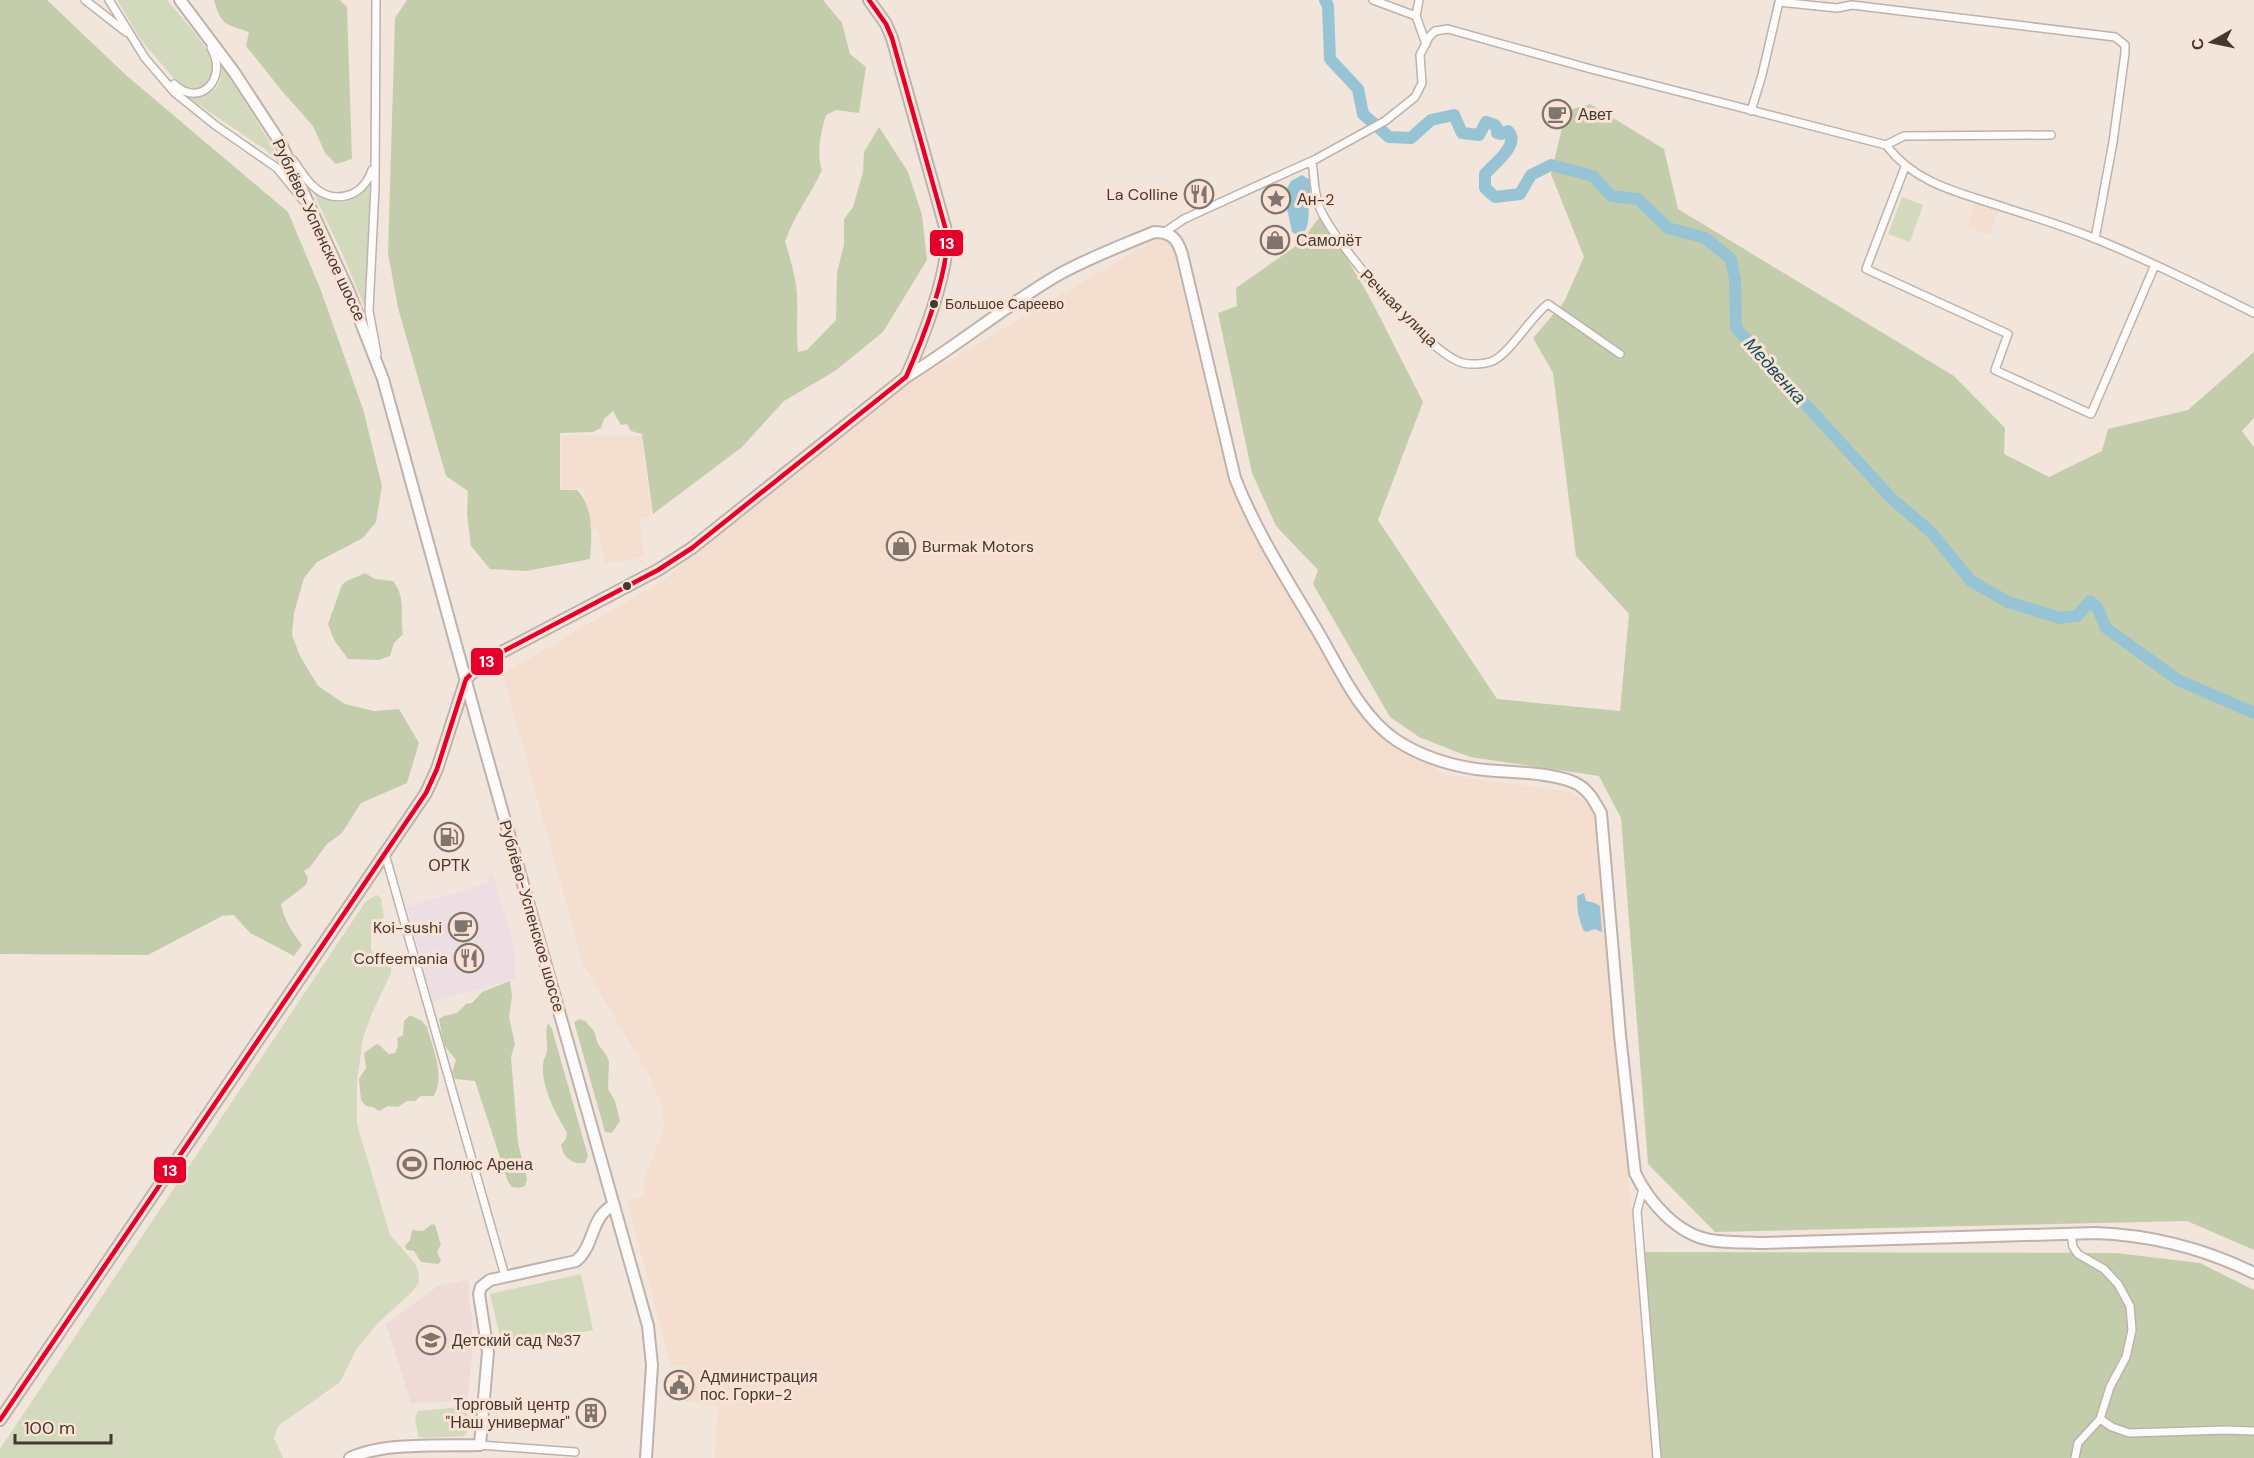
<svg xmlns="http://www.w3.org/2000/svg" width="2254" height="1458" font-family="'DM Sans',sans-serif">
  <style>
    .commercial { fill: #eddee4 }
    .built { fill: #f4decf }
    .education { fill: #eedad7 }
    .green { fill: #d3d9bd }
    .forest { fill: #c4cdab }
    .water { fill: #97c4d5 }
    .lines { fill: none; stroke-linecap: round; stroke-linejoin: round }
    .river { stroke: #97c4d5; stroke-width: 12 }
    .street-casing { stroke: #bdb2ac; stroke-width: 10 }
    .secondary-casing { stroke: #bdb2ac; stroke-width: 14 }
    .street { stroke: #fdfbfa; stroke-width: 7 }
    .secondary { stroke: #fdfbfa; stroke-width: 10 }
    .bus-1-casing { stroke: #fae3d4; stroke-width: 9 }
    .bus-1 { stroke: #e4002b; stroke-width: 4.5 }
    .bus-dot { fill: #423933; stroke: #fae3d4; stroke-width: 2 }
    .labels { text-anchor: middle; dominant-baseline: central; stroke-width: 6; stroke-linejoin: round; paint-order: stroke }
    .bus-label { font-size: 14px; fill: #423933; stroke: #fae3d4; text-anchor: start }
    .poi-label { font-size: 16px; fill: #423933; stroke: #fae3d4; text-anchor: start }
    .street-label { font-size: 16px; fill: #423933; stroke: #fae3d4 }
    .water-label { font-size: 18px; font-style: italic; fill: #134d61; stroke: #fae3d4 }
    .line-badge { stroke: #fae3d4; stroke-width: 2 }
    .badge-label { font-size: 16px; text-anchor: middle; font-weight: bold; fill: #fff }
  </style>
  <rect width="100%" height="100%" fill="#f2e5dc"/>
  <path class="commercial" d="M 493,875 L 515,949 L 515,979 L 433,1002 L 407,907 L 488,883 L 487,877 Z"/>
  <path class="built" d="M 1975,203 L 1998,211 L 1990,235 L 1967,227 Z
    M 1156,239 L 1166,240 L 1173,249 L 1228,481 L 1305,620 L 1370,724 L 1394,746 L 1447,775 L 1570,792 L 1591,806 L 1597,820 L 1653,1458 L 715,1458 L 718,1405 L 685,1402 L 688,1367 L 671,1366 L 627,1200 L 645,1195 L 643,1182 L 664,1129 L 661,1103 L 650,1077 L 583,964 L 503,674 L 662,581 L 890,395 Z
    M 561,435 L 641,436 L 652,516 L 640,519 L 644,557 L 605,564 L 598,529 L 593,530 L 583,488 L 561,490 Z"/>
  <path class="education" d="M 467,1279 L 470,1289 L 467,1290 L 472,1317 L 472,1356 L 467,1401 L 411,1403 L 386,1324 L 438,1286 Z"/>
  <path class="green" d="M 117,0 L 167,0 C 180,16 202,39 211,57 C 216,66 212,80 203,86 C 193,92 184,88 177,82 L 141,40 Z
    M 222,66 L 289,173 L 266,150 L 189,98 C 210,99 223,87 222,66 Z
    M 370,185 L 365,308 L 342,253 L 313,192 C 334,208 353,205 370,185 Z
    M 1902,197 L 1923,205 L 1910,242 L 1888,234 Z
    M 377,895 L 381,898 L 384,917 L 371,930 L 371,949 L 374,954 L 385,956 L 391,967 L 391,973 L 372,1013 L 363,1038 L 357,1081 L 357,1124 L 390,1235 L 415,1263 L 419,1275 L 419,1282 L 412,1292 L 378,1323 L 356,1350 L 340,1382 L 278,1426 L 274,1438 L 283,1458 L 0,1458 L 0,1449 L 366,901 Z
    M 581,1274 L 593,1330 L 503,1350 L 490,1294 Z
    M 462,1407 L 467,1411 L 468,1430 L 464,1436 L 425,1438 L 418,1436 L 415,1418 L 418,1411 Z"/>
  <path class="forest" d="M 0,0 L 47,0 L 127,76 L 288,212 L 320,288 L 363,409 L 382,486 L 376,522 L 363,538 L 317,562 L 304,578 L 294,613 L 292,635 L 300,656 L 318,686 L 345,704 L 374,711 L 399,709 L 419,743 L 407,783 L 361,803 L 342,833 L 327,844 L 310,867 L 304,871 L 308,878 L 306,885 L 281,904 C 284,920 292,932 302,945 L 294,956 L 250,933 L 234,915 L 222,916 L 148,955 L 0,954 Z
    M 214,0 L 340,0 L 347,7 L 352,159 L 336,164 L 325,153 L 313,126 L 282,91 L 246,46 L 249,32 C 225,24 221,25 214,0 Z
    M 407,0 L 823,0 L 842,23 L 850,54 L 866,67 L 859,113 L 836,110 L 826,115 C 821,132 816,153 822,170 C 810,196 794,215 785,242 C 790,257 796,279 797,294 C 798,313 796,333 798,352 L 807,350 L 836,320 L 837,273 L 844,244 L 844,219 L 853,207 L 863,172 L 864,152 L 879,127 L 908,172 L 922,215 L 927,260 L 883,332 L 835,371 L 784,401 L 742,447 L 653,514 L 642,434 L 631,431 L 627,424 L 621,425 L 613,411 L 604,419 L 601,428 L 593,432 L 560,433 L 560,490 L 577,490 C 594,507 592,536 590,559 L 526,571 L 490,569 L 471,546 L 467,514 L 468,491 L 446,476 L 398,308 L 388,253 L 395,18 Z
    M 1590,104 L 1664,149 L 1678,209 L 1954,376 L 2005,428 L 2004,454 L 2049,477 L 2102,451 L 2108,429 L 2188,410 L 2254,352 L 2254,418 L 2242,431 L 2254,447 L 2254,1250 L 2187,1221 L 1715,1232 L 1648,1164 L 1621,818 L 1599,776 L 1470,757 L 1419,737 L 1390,717 L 1313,584 L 1318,570 L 1276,526 L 1252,473 L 1218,313 L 1237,306 L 1236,288 L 1300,243 L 1321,215 L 1369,296 L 1423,402 L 1378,520 L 1497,699 L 1620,711 L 1629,614 L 1576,556 L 1553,373 L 1533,338 L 1564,302 L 1584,257 L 1551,174 L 1566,111 Z
    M 365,573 L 375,579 L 393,581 C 406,597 400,614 403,634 L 394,643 L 390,656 L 379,660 L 348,659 L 334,640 L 328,624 L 342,585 C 348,578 357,578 365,573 Z
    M 510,981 L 512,996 L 509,1017 L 515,1044 L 511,1057 L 518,1143 L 527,1179 L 525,1186 L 519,1188 L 512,1187 L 508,1182 L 475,1081 L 455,1079 L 452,1073 L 456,1060 L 444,1045 L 439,1019 L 444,1016 L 457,1013 L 466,1004 L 472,1003 L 482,992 Z
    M 409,1016 L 412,1016 L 422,1021 L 427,1027 C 433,1049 445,1074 434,1096 L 421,1096 L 415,1101 L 407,1101 L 398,1107 L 388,1106 L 379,1111 L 373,1107 L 366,1106 L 361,1100 L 359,1079 L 366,1068 L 364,1053 L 375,1045 L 378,1044 L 389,1054 L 395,1053 L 398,1046 L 397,1038 L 403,1035 L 404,1021 Z
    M 579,1019 L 585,1021 L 594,1031 L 598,1044 L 607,1056 L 609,1062 L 608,1089 L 615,1101 L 620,1121 L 612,1133 L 605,1132 L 574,1022 Z
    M 548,1023 L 552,1029 L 588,1156 L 585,1163 C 572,1165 563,1157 561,1145 L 566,1139 L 567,1132 C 556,1115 541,1086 543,1065 C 543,1060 546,1056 547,1051 C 548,1041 544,1033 548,1023 Z
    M 432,1224 L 435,1225 L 441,1245 L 437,1251 L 441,1261 L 438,1264 L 421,1262 L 414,1251 L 407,1250 L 405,1246 L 410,1240 L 412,1230 L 423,1231 Z
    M 1640,1252 L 2116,1253 L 2200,1263 L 2254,1290 L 2254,1458 L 1656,1458 Z"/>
  <path class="water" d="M 1302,175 L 1310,180 C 1311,189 1309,196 1309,205 C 1308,219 1310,225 1301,237 L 1292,232 L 1284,194 L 1291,181 Z
    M 1584,893 L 1586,901 L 1595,903 L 1600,906 L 1602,932 L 1595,929 L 1586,932 L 1583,930 L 1578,914 L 1577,896 Z"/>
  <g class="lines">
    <path class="river" d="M 1325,0 L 1328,6 L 1330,59 L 1358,89 L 1363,114 L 1389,137 L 1411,138 L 1431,120 L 1454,115 L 1462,133 L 1479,135 L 1486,122 L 1495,125 L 1497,128 L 1497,133 L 1501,134 L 1508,131 C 1521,144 1494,164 1485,174 L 1485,188 L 1495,197 L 1520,194 L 1531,175 L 1551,165 L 1593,176 L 1611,196 L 1638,199 L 1668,228 L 1705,238 L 1731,259 L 1735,280 L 1736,328 L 1892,499 L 1931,532 L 1971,581 L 2008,602 L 2060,618 L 2077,616 L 2090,601 L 2097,607 L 2106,628 L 2178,680 L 2254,713"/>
    <g class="street-casing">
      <path id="street" d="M 85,0 L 126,32
        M 109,0 L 145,58 L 174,92 L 215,125 L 277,168 L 303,200
        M 376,0 L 375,187 L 369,311 L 377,354
        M 1373,0 L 1416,16
        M 1419,0 L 1416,16 L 1426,44
        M 174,84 C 200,109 229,78 211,48
        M 1751,111 L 1762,75 L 1779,2 L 1837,8 L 1852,5 L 2115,37 L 2125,45 L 2125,53 L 2113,142 L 2095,239
        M 1886,145 L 1904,136 L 2051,135
        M 293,160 C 299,168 305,179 313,186 C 334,206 363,197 372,170
        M 1312,161 C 1314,175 1314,193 1319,206 C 1332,241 1428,354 1463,363 C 1471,365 1483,364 1490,362 C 1508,357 1531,316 1548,304 L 1620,354
        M 1905,167 L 1866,269 L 2008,334 L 1995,370 L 2091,414 L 2155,265
        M 1165,232 L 1184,219 L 1316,159 L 1385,121 L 1415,97 L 1422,83 L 1420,55 L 1429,37 L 1435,31 L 1448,29 L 1591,69 L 1886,145 C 1917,186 1963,193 2009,209 C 2038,218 2068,228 2096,239 C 2150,261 2202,287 2254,313
        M 385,854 L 505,1276
        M 1643,1189 L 1637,1211 L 1657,1458
        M 2071,1234 L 2073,1247 L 2078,1254 L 2104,1269 L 2118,1284 L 2130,1306 L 2132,1330 L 2126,1357 L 2110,1387 L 2100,1419 L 2078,1443 L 2075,1458
        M 2100,1419 L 2112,1427 L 2129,1433 L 2225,1430 L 2254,1431
        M 480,1445 L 575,1452"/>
    </g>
    <g class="secondary-casing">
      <path id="secondary" d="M 180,0 L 234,72 L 281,144 L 349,292 L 383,379 L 478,725 L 648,1326 L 652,1365 L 646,1458
        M 906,377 C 958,345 1005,306 1058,275 C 1088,258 1121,246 1154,232 C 1171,232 1177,238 1182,254 L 1235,478 C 1256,532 1288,581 1317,630 C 1339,667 1359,715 1396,740 C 1419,755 1449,765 1476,769 C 1504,773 1556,771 1579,785 C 1590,792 1595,803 1601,813 L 1620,1035 L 1635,1173 C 1649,1202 1677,1234 1710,1240 C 1727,1243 1745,1242 1762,1243 L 2095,1233 C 2152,1235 2203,1248 2254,1273
        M 0,1420 L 426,793 L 437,769 L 466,679 L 481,665 L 500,653 L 658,570 L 692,548 L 906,377 C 922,341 949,273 947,234 L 892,38 L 886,24 L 869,0
        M 350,1458 C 383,1442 443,1446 480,1445 L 488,1352 L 479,1294 L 481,1287 L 490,1280 L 576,1261 C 595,1246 590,1216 614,1205"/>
    </g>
    <use href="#street" class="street"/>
    <use href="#secondary" class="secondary"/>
    <g class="bus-1-casing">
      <path id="bus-1" d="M 0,1420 L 426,793 L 437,769 L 466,679 L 481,665 L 500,653 L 658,570 L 692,548 L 906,377 C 922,341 949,273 947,234 L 892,38 L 886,24 L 869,0"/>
    </g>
    <use href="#bus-1" class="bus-1"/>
  </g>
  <defs>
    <g id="cafe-ring" transform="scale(1.5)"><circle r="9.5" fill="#fae3d4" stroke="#80756e" stroke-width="1.5"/><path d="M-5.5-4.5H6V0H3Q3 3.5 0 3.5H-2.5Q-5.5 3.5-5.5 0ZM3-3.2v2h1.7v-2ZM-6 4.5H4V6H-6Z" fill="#80756e"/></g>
    <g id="restaurant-ring" transform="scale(1.5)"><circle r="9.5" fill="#fae3d4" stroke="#80756e" stroke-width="1.5"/><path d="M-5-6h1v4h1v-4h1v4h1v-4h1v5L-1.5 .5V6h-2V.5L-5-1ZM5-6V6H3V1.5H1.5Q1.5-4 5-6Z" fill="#80756e"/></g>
    <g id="sight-ring" transform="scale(1.5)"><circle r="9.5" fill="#fae3d4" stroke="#80756e" stroke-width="1.5"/><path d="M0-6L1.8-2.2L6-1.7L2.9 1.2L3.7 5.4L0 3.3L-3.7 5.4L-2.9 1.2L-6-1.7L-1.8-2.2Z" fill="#80756e"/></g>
    <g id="shop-ring" transform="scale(1.5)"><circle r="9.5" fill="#fae3d4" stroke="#80756e" stroke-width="1.5"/><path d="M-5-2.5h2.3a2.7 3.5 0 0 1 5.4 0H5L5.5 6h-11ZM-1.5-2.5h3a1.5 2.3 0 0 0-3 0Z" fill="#80756e"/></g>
    <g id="fuel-ring" transform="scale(1.5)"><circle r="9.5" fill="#fae3d4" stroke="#80756e" stroke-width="1.5"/><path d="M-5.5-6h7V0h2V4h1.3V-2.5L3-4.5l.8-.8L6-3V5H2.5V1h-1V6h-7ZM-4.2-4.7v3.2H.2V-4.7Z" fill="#80756e"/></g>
    <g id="stadium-ring" transform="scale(1.5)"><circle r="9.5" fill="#fae3d4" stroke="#80756e" stroke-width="1.5"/><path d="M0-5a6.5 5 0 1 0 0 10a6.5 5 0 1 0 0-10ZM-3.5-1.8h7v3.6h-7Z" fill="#80756e"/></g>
    <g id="school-ring" transform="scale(1.5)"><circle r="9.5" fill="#fae3d4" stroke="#80756e" stroke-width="1.5"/><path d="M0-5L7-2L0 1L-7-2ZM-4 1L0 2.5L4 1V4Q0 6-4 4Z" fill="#80756e"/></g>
    <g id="civic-ring" transform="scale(1.5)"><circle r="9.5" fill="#fae3d4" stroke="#80756e" stroke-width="1.5"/><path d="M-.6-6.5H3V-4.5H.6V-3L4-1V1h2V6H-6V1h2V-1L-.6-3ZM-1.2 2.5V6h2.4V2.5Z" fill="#80756e"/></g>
    <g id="building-ring" transform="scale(1.5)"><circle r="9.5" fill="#fae3d4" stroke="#80756e" stroke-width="1.5"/><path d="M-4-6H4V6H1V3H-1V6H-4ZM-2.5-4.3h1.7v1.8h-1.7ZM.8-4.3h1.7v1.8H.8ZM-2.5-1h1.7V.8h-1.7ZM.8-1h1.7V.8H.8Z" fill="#80756e"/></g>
  </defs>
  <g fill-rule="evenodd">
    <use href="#cafe-ring" x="1557" y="114"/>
    <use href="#restaurant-ring" x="1199" y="194"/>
    <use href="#sight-ring" x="1276" y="199"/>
    <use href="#shop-ring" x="1275" y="240"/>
    <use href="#shop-ring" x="901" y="546"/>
    <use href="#fuel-ring" x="449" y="837"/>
    <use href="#cafe-ring" x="463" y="927"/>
    <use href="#restaurant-ring" x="469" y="958"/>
    <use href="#stadium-ring" x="412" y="1164"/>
    <use href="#school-ring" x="431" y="1340"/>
    <use href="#civic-ring" x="679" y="1385"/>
    <use href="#building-ring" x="591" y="1413"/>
  </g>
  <g class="bus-dot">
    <circle cx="934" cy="304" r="5"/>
    <circle cx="627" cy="586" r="5"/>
  </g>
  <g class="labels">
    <g class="bus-label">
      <text x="945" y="304">Большое Сареево</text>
    </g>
    <g class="poi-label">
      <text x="1578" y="114">Авет</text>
      <text x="1178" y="194" text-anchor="end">La Colline</text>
      <text x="1297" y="199">Ан-2</text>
      <text x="1296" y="240">Самолёт</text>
      <text x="922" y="546">Burmak Motors</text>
      <text x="449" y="865" text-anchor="middle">ОРТК</text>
      <text x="442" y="927" text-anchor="end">Koi-sushi</text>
      <text x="448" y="958" text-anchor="end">Coffeemania</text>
      <text x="433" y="1164">Полюс Арена</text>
      <text x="452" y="1340">Детский сад №37</text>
      <text x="700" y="1376">Администрация<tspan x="700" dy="18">пос. Горки-2</tspan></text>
      <text x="570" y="1404" text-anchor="end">Торговый центр<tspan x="570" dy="18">"Наш универмаг"</tspan></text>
    </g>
    <g class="street-label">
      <text transform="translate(319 230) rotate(65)">Рублёво-Успенское шоссе</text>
      <text transform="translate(1399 308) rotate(45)">Речная улица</text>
      <text transform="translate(532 916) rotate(74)">Рублёво-Успенское шоссе</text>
    </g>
    <g class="water-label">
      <text transform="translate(1775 371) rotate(48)">Медвенка</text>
    </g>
  </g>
  <g class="line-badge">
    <rect x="929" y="229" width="35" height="28" rx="6" fill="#e4002b"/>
    <rect x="470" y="647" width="34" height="29" rx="6" fill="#e4002b"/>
    <rect x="153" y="1156" width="34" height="28" rx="6" fill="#e4002b"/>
  </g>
  <g class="badge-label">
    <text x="947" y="249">13</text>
    <text x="487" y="667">13</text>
    <text x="170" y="1176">13</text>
  </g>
  <g transform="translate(2212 42) rotate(261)" stroke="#fae3d4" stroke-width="4.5" paint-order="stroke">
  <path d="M0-4.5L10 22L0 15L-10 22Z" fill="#423933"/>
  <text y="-9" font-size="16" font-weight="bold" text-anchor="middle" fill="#423933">С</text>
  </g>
  <path d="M15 1434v9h96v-9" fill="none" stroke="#423933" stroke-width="3"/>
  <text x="24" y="1434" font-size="18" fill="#423933" stroke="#fae3d4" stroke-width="4.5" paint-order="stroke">100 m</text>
</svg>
